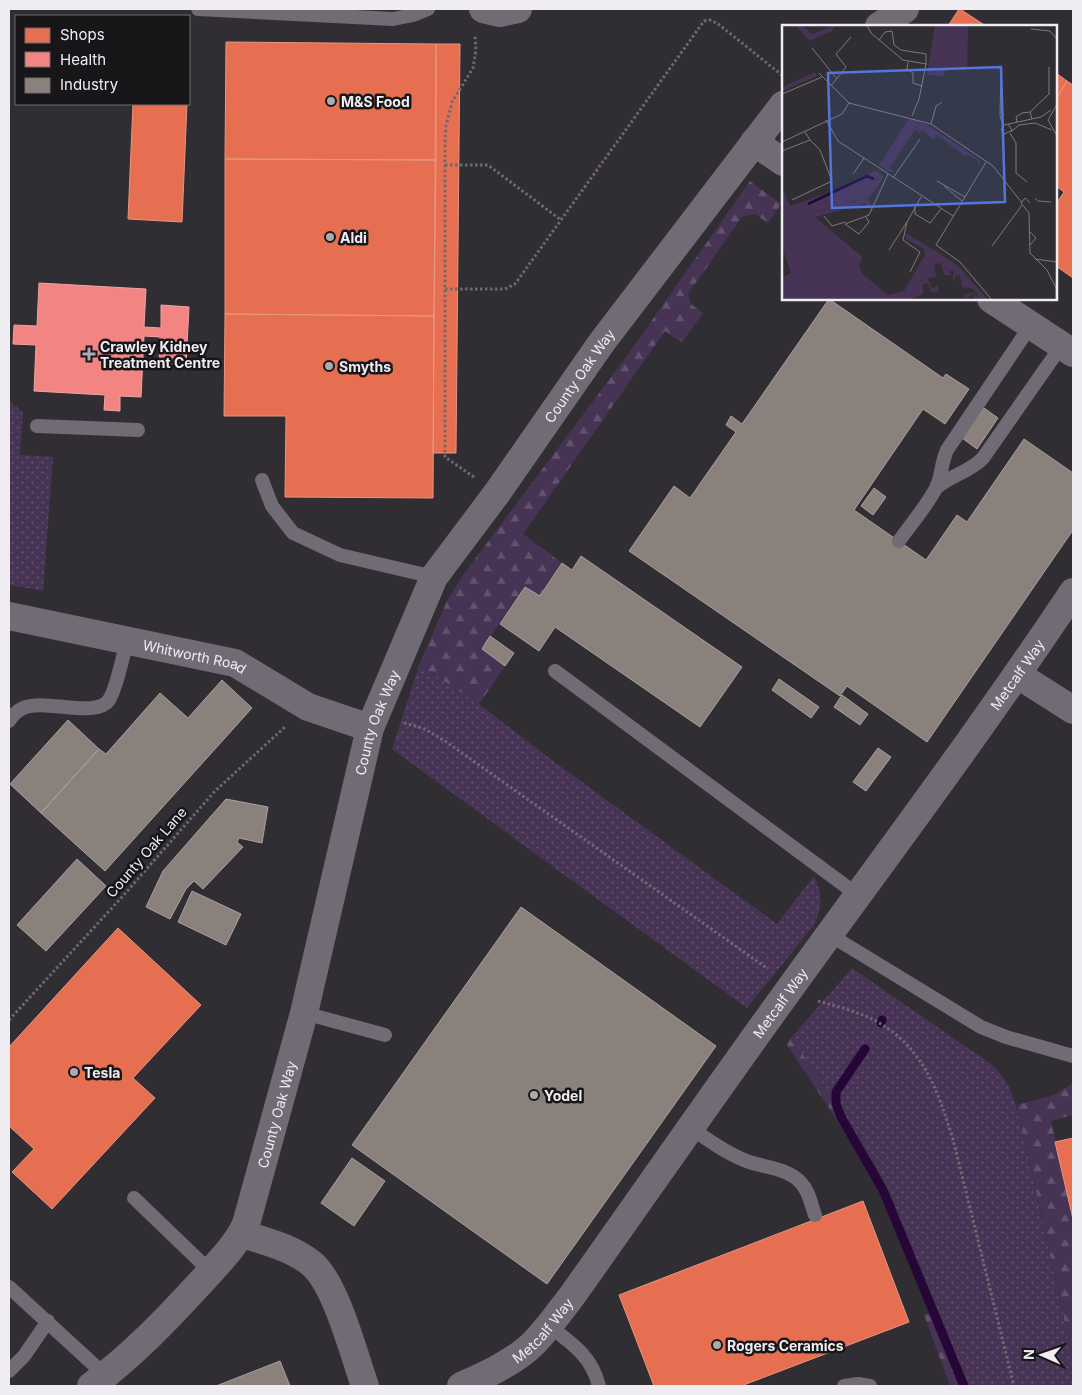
<svg xmlns="http://www.w3.org/2000/svg" width="1082" height="1395" font-family="Inter,sans-serif">
  <style>
    .grass { fill: url(#grass-dots) }
    .forest { fill: url(#forest-firs) }
    .shops { fill: #e76f51; stroke: #e99581 }
    .health { fill: #f28482; stroke: #f1a4a3 }
    .industry { fill: #8a817c; stroke: #a8a19f }
    .lines { fill: none; stroke-linecap: round; stroke-linejoin: round }
    .stream { stroke: #250636; stroke-width: 9 }
    .path { stroke: #6d6a6f; stroke-width: 3; stroke-dasharray: 2.5 2.5; stroke-linecap: butt }
    .lane { stroke: #706b74; stroke-width: 14 }
    .street { stroke: #706b74; stroke-width: 28 }
    .poi-dot { fill: #acaaae; stroke: #181619; stroke-width: 2 }
    .labels { text-anchor: middle; dominant-baseline: central; stroke-width: 5; stroke-linejoin: round; paint-order: stroke }
    .poi-label { font-size: 14px; font-weight: bold; fill: #efedf1; stroke: #181619; text-anchor: start }
    .street-label { font-size: 14px; fill: #efedf1; stroke: #181619 }
    .inset-river { fill: none; stroke: #250636; stroke-width: 2.5 }
    .inset-road { fill: none; stroke: #7d7a7f; stroke-width: 1 }
    .view { fill: #5276de; fill-opacity: 0.15; stroke: #5276de; stroke-width: 2.5 }
    .inset-edge { fill: none; stroke: #efedf1; stroke-width: 2.5 }
  </style>
  <defs>
    <pattern id="grass-dots" width="8" height="8" patternUnits="userSpaceOnUse" patternTransform="scale(1.25)"><rect width="8" height="8" fill="#473455"/><path d="M2 2h.1M6 6h.1" fill="none" stroke="#62526e" stroke-width="1.8" stroke-linecap="round"/></pattern>
    <pattern id="forest-firs" width="22" height="20" patternUnits="userSpaceOnUse" patternTransform="scale(1.25)"><rect width="22" height="20" fill="#473455"/><path d="M5 1l3.5 6h-7zM16 11l3.5 6h-7z" fill="#62526e"/></pattern>
  </defs>
  <rect width="100%" height="100%" fill="#312e33"/>
  <path class="grass" d="M 9,400 L 23,413 L 20,455 L 53,457 L 43,591 L 9,585 Z
    M 419,665 L 479,704 L 549,758 L 777,924 L 814,876 C 822,895 823,906 814,925 L 747,1008 L 392,749 Z
    M 852,968 L 991,1064 C 1009,1081 1014,1096 1020,1120 L 1073,1360 L 1073,1386 L 966,1386 L 949,1337 L 889,1191 L 874,1161 L 863,1142 L 791,1038 Z"/>
  <path class="forest" d="M 750,181 L 781,204 L 768,223 L 755,214 L 742,217 L 688,294 L 691,304 L 703,313 L 682,342 L 665,331 L 523,534 L 562,563 L 540,596 L 525,587 L 482,649 L 505,666 L 479,704 L 419,665 L 447,601 L 463,575 L 624,360 Z
    M 791,1038 L 863,1142 L 874,1161 L 889,1191 L 949,1337 L 966,1386 L 950,1386 L 924,1315 L 929,1313 L 880,1192 L 870,1170 L 787,1045 Z
    M 1073,1083 L 1073,1115 L 1051,1121 L 1073,1219 L 1073,1359 L 1017,1105 L 1054,1095 Z"/>
  <path class="shops" d="M 959,9 L 960,9 L 986,26 L 948,26 Z
    M 226,42 L 436,44 L 436,160 L 225,159 Z
    M 436,44 L 460,44 L 456,453 L 433,453 Z
    M 1056,73 L 1067,81 L 1056,99 Z
    M 1067,81 L 1073,85 L 1073,278 L 1056,266 L 1056,204 L 1064,192 L 1056,186 L 1056,99 Z
    M 133,104 L 187,104 L 182,222 L 128,219 Z
    M 225,159 L 436,160 L 434,316 L 225,314 Z
    M 225,314 L 434,316 L 433,498 L 285,497 L 286,416 L 224,416 Z
    M 118,928 L 201,1005 L 133,1078 L 155,1098 L 52,1209 L 12,1172 L 34,1149 L 9,1126 L 9,1047 Z
    M 1073,1138 L 1073,1219 L 1055,1142 Z
    M 863,1201 L 909,1322 L 741,1386 L 654,1386 L 619,1295 Z"/>
  <path class="health" d="M 39,283 L 146,289 L 144,327 L 161,328 L 161,305 L 189,307 L 186,365 L 159,363 L 160,337 L 144,336 L 141,397 L 120,396 L 120,411 L 104,410 L 105,395 L 34,391 L 36,345 L 13,344 L 14,325 L 37,326 Z"/>
  <path class="industry" d="M 829,299 L 943,378 L 946,374 L 969,389 L 945,424 L 923,409 L 854,510 L 926,560 L 957,515 L 967,522 L 1024,439 L 1073,473 L 1073,530 L 927,742 L 847,686 L 840,696 L 629,551 L 674,486 L 690,498 L 736,432 L 726,425 L 731,416 L 742,424 Z
    M 984,408 L 998,418 L 977,449 L 962,438 Z
    M 874,488 L 886,497 L 873,515 L 861,506 Z
    M 581,556 L 742,667 L 700,727 L 555,627 L 539,651 L 500,624 L 525,587 L 540,596 L 562,563 L 572,570 Z
    M 490,636 L 514,653 L 505,666 L 482,649 Z
    M 779,679 L 819,707 L 811,718 L 772,690 Z
    M 222,680 L 252,708 L 105,871 L 41,813 L 99,749 L 106,754 L 160,693 L 188,718 Z
    M 842,695 L 868,714 L 860,725 L 834,707 Z
    M 68,720 L 99,749 L 41,813 L 10,784 Z
    M 878,748 L 891,757 L 866,791 L 853,782 Z
    M 226,799 L 268,807 L 262,843 L 239,838 L 237,842 L 243,847 L 203,889 L 194,881 L 186,889 L 170,919 L 146,907 L 163,871 Z
    M 77,859 L 106,886 L 46,951 L 17,925 Z
    M 192,891 L 241,914 L 226,945 L 178,922 Z
    M 521,907 L 716,1046 L 547,1284 L 352,1145 Z
    M 352,1158 L 385,1181 L 354,1226 L 321,1203 Z
    M 280,1361 L 290,1386 L 216,1386 Z"/>
  <g class="lines">
    <path class="stream" d="M 881,1023 L 882,1020
      M 865,1049 L 836,1092 L 836,1104 L 841,1117 L 883,1190 L 964,1386"/>
    <path class="path" d="M 445,165 L 488,165 L 561,220
      M 445,289 L 505,289 L 515,284 L 704,21 L 710,20 L 717,23 L 783,76
      M 474,477 L 445,457 L 445,141 L 446,126 L 452,102 L 473,68 L 476,50 L 475,35
      M 404,723 L 423,728 L 445,741 L 768,969
      M 818,1001 C 836,1006 855,1011 872,1019 C 923,1045 937,1089 953,1139 L 1014,1386
      M 9,1020 L 122,897 L 215,791 L 285,727"/>
    <path class="lane" d="M 198,9 L 393,19 L 413,15 L 428,9
      M 37,426 L 138,430
      M 262,480 L 272,506 L 293,533 L 340,555 L 434,577
      M 936,488 C 951,475 970,472 983,458 L 1062,345
      M 899,541 C 911,524 926,507 936,488 C 942,476 941,463 947,450 L 1031,325
      M 555,671 L 859,896
      M 9,721 C 12,716 17,711 23,708 C 44,698 96,719 109,700 C 117,687 123,656 127,640
      M 830,935 L 981,1027 L 1006,1037 L 1073,1056
      M 304,1013 L 385,1035
      M 691,1128 C 708,1140 725,1152 744,1160 C 762,1168 788,1167 801,1183 C 809,1191 811,1204 815,1215
      M 134,1198 L 210,1271
      M 9,1287 L 105,1375
      M 549,1326 C 572,1343 592,1357 599,1386
      M 9,1371 L 24,1356 L 48,1321
      M 844,1386 L 858,1384 L 870,1386"/>
    <g class="street">
      <path d="M 483,9 L 500,13 L 518,9"/>
      <path d="M 879,26 L 905,9"/>
      <path d="M 754,142 L 783,162"/>
      <path d="M 991,299 L 1073,353"/>
      <path id="s1" d="M 9,616 L 235,663 L 308,707 L 370,728"/>
      <path d="M 1018,675 L 1073,710"/>
      <path d="M 242,1234 C 265,1241 293,1248 312,1264 C 336,1284 354,1355 365,1386"/>
      <path id="s2" d="M 91,1386 C 132,1356 168,1318 202,1281 C 218,1263 236,1246 246,1224 L 304,1013 L 370,728 L 434,577 L 497,493 L 602,342 L 783,105"/>
      <path id="s3" d="M 461,1386 C 483,1376 508,1365 526,1350 C 543,1336 555,1317 569,1300 C 643,1196 716,1090 791,987 C 886,856 983,727 1073,592"/>
    </g>
  </g>
  <g class="poi-dot">
    <circle cx="331" cy="101" r="5"/>
    <circle cx="330" cy="237" r="5"/>
    <path d="M86.5 346.5h5v5h5v5h-5v5h-5v-5h-5v-5h5z"/>
    <circle cx="329" cy="366" r="5"/>
    <circle cx="74" cy="1072" r="5"/>
    <circle cx="534" cy="1095" r="5"/>
    <circle cx="717" cy="1345" r="5"/>
  </g>
  <g class="labels">
    <g class="poi-label">
      <text x="341" y="101">M&amp;S Food</text>
      <text x="340" y="237">Aldi</text>
      <text x="100" y="346">Crawley Kidney<tspan x="100" dy="16">Treatment Centre</tspan></text>
      <text x="339" y="366">Smyths</text>
      <text x="84" y="1072">Tesla</text>
      <text x="544" y="1095">Yodel</text>
      <text x="727" y="1345">Rogers Ceramics</text>
    </g>
    <g class="street-label">
      <text stroke="none"><textPath href="#s2" startOffset="1149">County Oak Way</textPath></text>
      <text stroke="none"><textPath href="#s1" startOffset="190">Whitworth Road</textPath></text>
      <text stroke="none"><textPath href="#s3" startOffset="910">Metcalf Way</textPath></text>
      <text stroke="none"><textPath href="#s2" startOffset="744">County Oak Way</textPath></text>
      <text transform="translate(146 852) rotate(-49)">County Oak Lane</text>
      <text stroke="none"><textPath href="#s3" startOffset="505">Metcalf Way</textPath></text>
      <text stroke="none"><textPath href="#s2" startOffset="339">County Oak Way</textPath></text>
      <text stroke="none"><textPath href="#s3" startOffset="100">Metcalf Way</textPath></text>
    </g>
  </g>
  <g transform="translate(782 25)">
    <rect width="275" height="275" fill="#312e33"/>
    <path d="M 153,0 L 186,0 L 185,44 L 171,43 L 162,47 L 162,51 L 145,50 ZM 127,94 L 138,97 L 107,143 L 113,147 L 107,147 L 97,140 ZM 93,145 L 102,152 L 88,172 L 21,190 L 19,181 L 75,158 Z" fill="#473455"/>
    <path d="M 13,0 L 20,0 L 30,9 L 53,0 L 50,6 L 28,16 ZM 33,47 L 35,51 L 0,66 L 0,62 ZM 138,97 L 149,102 L 199,136 L 197,140 L 195,135 L 185,129 L 183,131 L 155,110 L 151,115 L 140,105 L 138,108 L 133,105 ZM 93,145 L 75,158 L 19,181 L 21,190 L 0,195 L 0,163 L 8,181 L 60,163 ZM 86,173 L 90,182 L 88,185 L 84,178 L 33,192 L 80,232 L 77,242 L 80,249 L 106,270 L 122,266 L 143,230 L 142,224 L 124,214 L 123,208 L 157,228 L 127,275 L 115,275 L 84,260 L 54,216 L 26,189 Z" fill="#473455"/>
    <path d="M 29,188 L 41,203 L 78,230 L 76,245 L 86,261 L 115,274 L 0,275 L 0,253 L 9,248 L 0,221 L 0,195 Z" fill="#473455"/>
    <path d="M 157,228 L 176,241 L 206,275 L 191,272 L 192,270 L 197,272 L 194,266 L 193,269 L 183,273 L 182,269 L 193,268 L 192,264 L 180,262 L 178,250 L 174,250 L 170,259 L 172,246 L 167,246 L 170,250 L 162,250 L 159,238 L 152,239 L 154,252 L 146,253 L 147,257 L 153,259 L 148,258 L 150,264 L 156,260 L 157,266 L 149,267 L 146,258 L 141,259 L 141,269 L 127,275 Z" fill="#473455"/>
    <path class="inset-river" d="M 26,179 L 85,151 L 92,154"/>
    <path class="inset-road" d="M 85,0 L 89,8 L 121,35 L 144,39 L 137,74 L 130,91M 249,4 L 268,6 L 275,14M 97,15 L 103,7 L 110,6 L 112,20 L 119,25 L 144,29 L 144,39M 30,23 L 55,54M 126,37 L 125,44 L 131,48 L 131,58 L 140,61M 219,41 L 218,91 L 221,100M 37,48 L 67,78 L 149,99 L 211,141 L 240,178M 49,61 L 64,42 L 54,29 L 69,12M 0,69 L 40,52M 275,79 L 266,95 L 275,111M 248,87 L 267,69 L 267,42M 44,95 L 56,116 L 171,191M 235,97 L 234,92 L 240,88 L 248,87 L 250,94M 149,99 L 154,81 L 160,77M 226,99 L 230,105 L 223,109 L 219,105 L 222,100 L 259,92 L 269,85M 229,107 L 237,100 L 253,98 L 270,105M 228,108 L 234,118 L 234,148 L 245,157M 0,117 L 60,89 L 67,78M 0,126 L 28,115 L 23,107M 204,137 L 154,220 L 178,237 L 210,275M 71,149 L 82,133M 111,153 L 138,114M 155,156 L 183,172M 162,161 L 180,176M 253,173 L 256,176 L 269,177M 10,175 L 50,156 L 38,125 L 28,115M 248,178 L 243,173 L 239,178 L 247,188 L 248,228 L 265,245 L 274,263M 133,182 L 133,189 L 148,198 L 159,184M 42,191 L 50,201 L 63,197M 84,192 L 87,197 L 77,209 L 63,199 L 87,190 L 106,149M 125,197 L 139,172M 248,220 L 254,213 L 248,207M 210,221 L 240,180M 107,225 L 125,197 L 121,215 L 138,227 L 128,247M 253,234 L 275,237M 274,275 L 275,207"/>
    <path class="view" d="M 219,42 L 223,177 L 50,183 L 46,48 Z"/>
    <rect width="275" height="275" class="inset-edge"/>
  </g>
  <rect width="1082" height="1395" fill="none" stroke="#efedf1" stroke-width="20"/>
  <rect x="15" y="15" width="175" height="90" fill="#181619" stroke="#6e6c6f"/>
  <rect x="25" y="28" width="25" height="15" fill="#e76f51" stroke="#6e6c6f"/>
  <text x="60" y="40" font-size="15" fill="#efedf1">Shops</text>
  <rect x="25" y="52" width="25" height="15" fill="#f28482" stroke="#6e6c6f"/>
  <text x="60" y="65" font-size="15" fill="#efedf1">Health</text>
  <rect x="25" y="78" width="25" height="15" fill="#8a817c" stroke="#6e6c6f"/>
  <text x="60" y="90" font-size="15" fill="#efedf1">Industry</text>
  <g transform="translate(1042 1355) rotate(272)" stroke="#181619" stroke-width="4" paint-order="stroke">
  <path d="M0-4L9 19L0 12L-9 19Z" fill="#efedf1"/>
  <text y="-8" font-size="14" font-weight="bold" text-anchor="middle" fill="#efedf1">N</text>
  </g>
</svg>
